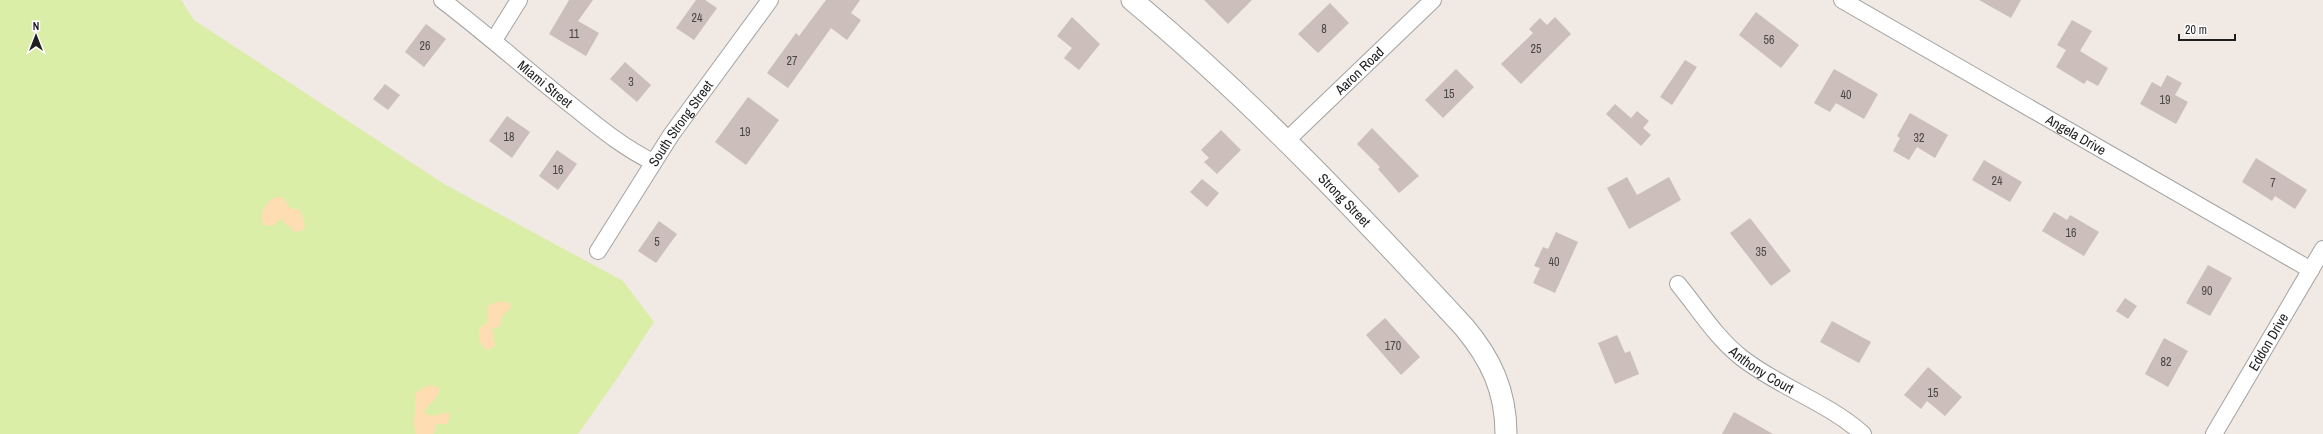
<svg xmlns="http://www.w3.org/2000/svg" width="2323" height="434" font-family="'Archivo Narrow',sans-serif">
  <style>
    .grass { fill: #dbeea7 }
    .sand { fill: #ffddb3 }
    .building { fill: #ccbeba }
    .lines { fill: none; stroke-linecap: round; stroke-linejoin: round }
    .minor-casing { stroke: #a3a3a3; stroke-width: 18 }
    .tertiary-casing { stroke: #a3a3a3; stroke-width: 23 }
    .minor { stroke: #fff; stroke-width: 16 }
    .tertiary { stroke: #fff; stroke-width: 21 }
    .labels { text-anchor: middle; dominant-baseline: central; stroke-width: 3; stroke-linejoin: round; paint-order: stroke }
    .number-label { font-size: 12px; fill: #4a4746 }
    .street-label { font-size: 14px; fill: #1f1f1f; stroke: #fff }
  </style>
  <rect width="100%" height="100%" fill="#f0e9e4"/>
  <path class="grass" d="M 0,0 L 181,0 L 194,20 L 444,184 L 623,281 L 654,322 L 616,380 L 578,434 L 0,434 Z"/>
  <path class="sand" d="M 275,197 L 283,198 L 290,208 L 300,210 L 305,225 L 303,230 L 295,232 L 281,219 L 272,226 L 264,225 C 257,215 266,202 275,197 Z
    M 499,301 L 510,303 L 511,307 L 503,315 L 500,326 L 492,329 L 495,345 L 493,348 L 486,350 L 479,341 L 479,329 L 488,321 L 488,306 Z
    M 431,385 L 439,388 C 439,400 428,403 424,413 L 432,416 L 449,412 L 449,420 L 446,424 L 437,424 L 433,434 L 416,434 C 413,425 414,420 415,412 C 416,395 410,392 431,385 Z"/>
  <path class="building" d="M 569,0 L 593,0 L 578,21 L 599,33 L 586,56 L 549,34 Z
    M 696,0 L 705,0 L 717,8 L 694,40 L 676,28 Z
    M 826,0 L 860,0 L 851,13 L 861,20 L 847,40 L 831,28 L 788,88 L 767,73 L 796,33 L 799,36 Z
    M 1204,0 L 1252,0 L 1228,24 Z
    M 1979,0 L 2021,0 L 2011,18 Z
    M 1330,3 L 1349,23 L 1318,53 L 1298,34 Z
    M 1756,12 L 1799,45 L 1781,68 L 1739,35 Z
    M 1072,17 L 1100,44 L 1079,70 L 1064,58 L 1072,48 L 1057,36 Z
    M 1555,17 L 1571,34 L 1521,84 L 1501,64 L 1533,33 L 1529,29 L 1540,18 L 1547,25 Z
    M 2072,20 L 2092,31 L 2080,51 L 2108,68 L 2098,86 L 2087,80 L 2084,84 L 2056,67 L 2066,50 L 2057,45 Z
    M 426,24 L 446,39 L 424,67 L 405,52 Z
    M 1685,60 L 1697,67 L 1672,105 L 1660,97 Z
    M 625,62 L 651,85 L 637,102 L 610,79 Z
    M 1456,69 L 1474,87 L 1443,118 L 1425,100 Z
    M 1834,69 L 1878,94 L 1864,119 L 1836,103 L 1830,112 L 1814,103 Z
    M 2167,75 L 2182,83 L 2175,95 L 2188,102 L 2176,124 L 2140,104 L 2152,82 L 2161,87 Z
    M 385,84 L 400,95 L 388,110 L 373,99 Z
    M 748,97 L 779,120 L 746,165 L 715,142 Z
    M 1615,104 L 1631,118 L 1637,111 L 1649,121 L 1643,128 L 1651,135 L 1641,146 L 1606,114 Z
    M 1910,113 L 1948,135 L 1935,158 L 1917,147 L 1909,160 L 1893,151 L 1900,138 L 1897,136 Z
    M 507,116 L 530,132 L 512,158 L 489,141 Z
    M 1372,128 L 1419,176 L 1399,193 L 1378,169 L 1380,167 L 1357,144 Z
    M 1221,130 L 1241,150 L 1217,174 L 1204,162 L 1209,158 L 1201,150 Z
    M 557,150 L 577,164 L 558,190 L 539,176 Z
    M 2256,158 L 2307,190 L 2295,209 L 2275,196 L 2272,201 L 2242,182 Z
    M 1984,160 L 2022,182 L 2010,202 L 1972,180 Z
    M 1627,177 L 1637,195 L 1669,177 L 1681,200 L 1629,229 L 1607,188 Z
    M 1202,179 L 1219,193 L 1207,207 L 1190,192 Z
    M 2054,212 L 2067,220 L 2070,215 L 2099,232 L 2084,256 L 2042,231 Z
    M 1750,218 L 1791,271 L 1771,286 L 1730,233 Z
    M 659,221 L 677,234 L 656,263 L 638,251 Z
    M 1556,232 L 1578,242 L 1555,293 L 1533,283 L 1540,268 L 1534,266 L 1543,247 L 1548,249 Z
    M 2208,265 L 2232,278 L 2210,316 L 2186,303 Z
    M 2125,298 L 2137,306 L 2128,319 L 2116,311 Z
    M 1385,318 L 1420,357 L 1401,375 L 1366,335 Z
    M 1832,321 L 1871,342 L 1859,363 L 1820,342 Z
    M 1617,335 L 1625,353 L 1630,351 L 1639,374 L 1615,384 L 1598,343 Z
    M 2164,338 L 2188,351 L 2168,387 L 2145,374 Z
    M 1928,367 L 1962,397 L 1945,416 L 1927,401 L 1921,409 L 1904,395 Z
    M 1734,412 L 1773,434 L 1722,434 Z"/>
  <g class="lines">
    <g class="minor-casing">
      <g id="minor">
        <path id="s1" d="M 442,0 C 488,35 530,73 575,108 C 600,128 624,148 653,162"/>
        <path id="s2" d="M 1842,0 L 2311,270"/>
        <path d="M 494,40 L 519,0"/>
        <path id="s3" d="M 1285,142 L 1433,0"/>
        <path id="s4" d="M 598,251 L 671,135 L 770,0"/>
        <path id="s5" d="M 1678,284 C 1698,308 1716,338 1742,358 C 1779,387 1827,402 1863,434"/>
        <path id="s6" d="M 2214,434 L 2323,249"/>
      </g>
    </g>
    <g class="tertiary-casing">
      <g id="tertiary">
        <path id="s7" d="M 1132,0 C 1251,99 1359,213 1464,327 C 1491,359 1506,391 1506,434"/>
      </g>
    </g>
    <use href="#minor" class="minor"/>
    <use href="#tertiary" class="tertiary"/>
  </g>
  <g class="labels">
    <g class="number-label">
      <text x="697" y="18">24</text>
      <text x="1324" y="29">8</text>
      <text x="574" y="34">11</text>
      <text x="1769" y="40">56</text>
      <text x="425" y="46">26</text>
      <text x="1536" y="49">25</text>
      <text x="792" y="61">27</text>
      <text x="631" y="82">3</text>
      <text x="1449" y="94">15</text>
      <text x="1846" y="95">40</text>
      <text x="2165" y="100">19</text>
      <text x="745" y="132">19</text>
      <text x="509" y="137">18</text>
      <text x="1919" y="138">32</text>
      <text x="558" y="170">16</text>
      <text x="1997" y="181">24</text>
      <text x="2273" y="183">7</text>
      <text x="2071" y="233">16</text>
      <text x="657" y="242">5</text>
      <text x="1761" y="252">35</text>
      <text x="1554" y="262">40</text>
      <text x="2207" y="291">90</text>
      <text x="1393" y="346">170</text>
      <text x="2166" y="362">82</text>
      <text x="1933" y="393">15</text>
    </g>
    <g class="street-label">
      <text stroke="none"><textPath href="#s3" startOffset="103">Aaron Road</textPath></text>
      <text stroke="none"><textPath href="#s1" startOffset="133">Miami Street</textPath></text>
      <text stroke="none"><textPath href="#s4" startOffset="152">South Strong Street</textPath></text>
      <text stroke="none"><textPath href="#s2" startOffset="270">Angela Drive</textPath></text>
      <text stroke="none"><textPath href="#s7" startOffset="292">Strong Street</textPath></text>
      <text stroke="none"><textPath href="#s6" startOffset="107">Eddon Drive</textPath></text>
      <text stroke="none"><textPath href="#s5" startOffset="121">Anthony Court</textPath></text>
    </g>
  </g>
  <g transform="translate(36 36)" stroke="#ffffff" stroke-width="3" paint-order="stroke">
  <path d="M0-3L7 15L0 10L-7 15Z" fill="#1f1f1f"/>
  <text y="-6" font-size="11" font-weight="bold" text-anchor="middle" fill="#1f1f1f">N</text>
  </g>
  <path d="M2179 34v6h56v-6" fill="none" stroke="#1f1f1f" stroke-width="2"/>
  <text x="2185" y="34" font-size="12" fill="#1f1f1f" stroke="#ffffff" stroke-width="3" paint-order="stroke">20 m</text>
</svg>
